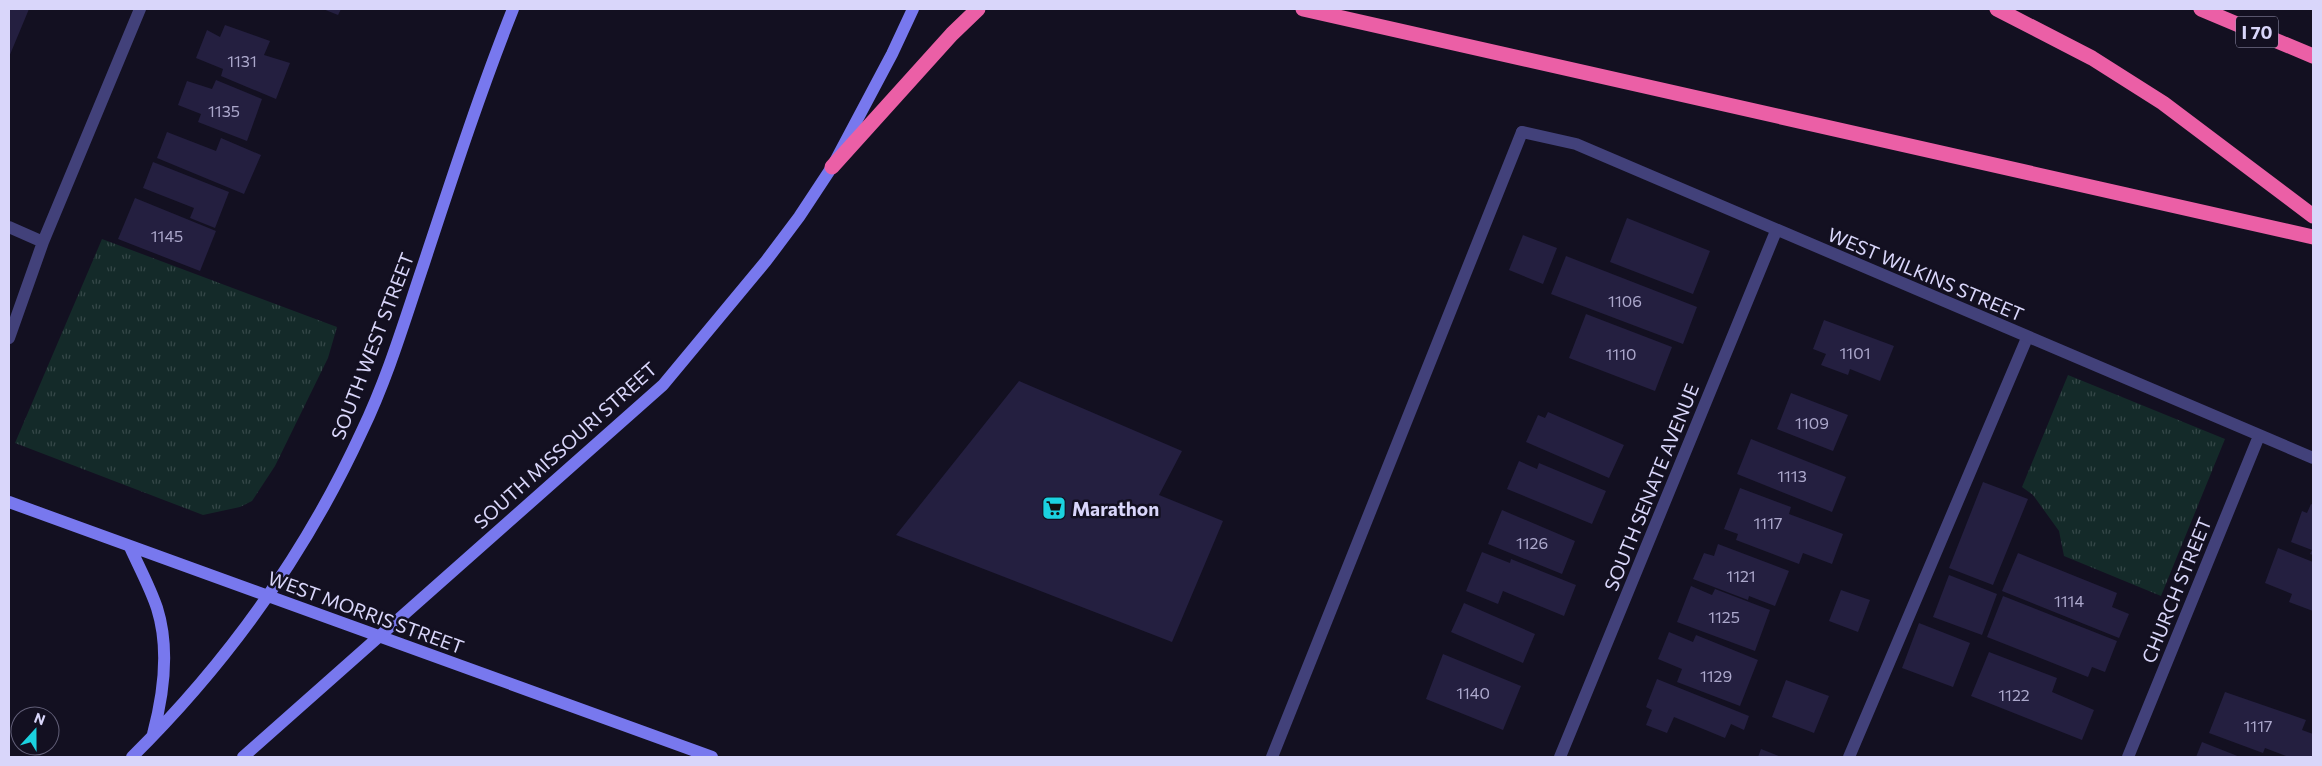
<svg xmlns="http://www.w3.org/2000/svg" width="2322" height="766" font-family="Commissioner,sans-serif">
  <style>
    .grass { fill: url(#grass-tufts) }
    .building { fill: #241f40 }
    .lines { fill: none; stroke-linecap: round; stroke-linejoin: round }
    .service { stroke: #42417a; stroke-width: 12 }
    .minor { stroke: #42417a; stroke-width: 12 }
    .secondary { stroke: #7878ee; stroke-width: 12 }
    .motorway { stroke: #eb5fa6; stroke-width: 15 }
    .labels { text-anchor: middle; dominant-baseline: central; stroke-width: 5; stroke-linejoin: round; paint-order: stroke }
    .number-label { font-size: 16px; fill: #aca8cc }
    .shield { fill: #131021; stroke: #9e9bb9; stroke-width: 1 }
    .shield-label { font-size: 18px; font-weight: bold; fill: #d9d6fa }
    .street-label { font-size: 19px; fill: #d9d6fa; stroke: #131021 }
    .poi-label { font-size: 19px; font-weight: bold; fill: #d9d6fa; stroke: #131021; text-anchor: start }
  </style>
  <defs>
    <pattern id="grass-tufts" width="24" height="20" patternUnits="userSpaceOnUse" patternTransform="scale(1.25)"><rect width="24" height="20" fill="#142a29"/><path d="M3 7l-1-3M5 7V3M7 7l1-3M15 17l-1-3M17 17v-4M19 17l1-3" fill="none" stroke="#364849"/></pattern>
  </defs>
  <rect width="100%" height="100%" fill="#131021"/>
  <path class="grass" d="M 102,239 L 337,327 L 328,358 L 275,466 L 252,501 L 240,507 L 203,515 L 15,443 Z
    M 2068,375 L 2225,439 L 2161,596 L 2064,556 L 2059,531 L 2033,495 L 2022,487 Z"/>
  <path class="building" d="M 9,9 L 29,9 L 9,57 Z
    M 323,9 L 341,9 L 338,15 Z
    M 225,25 L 270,41 L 264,55 L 290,63 L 276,99 L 221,76 L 223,69 L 196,58 L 207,30 L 220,37 Z
    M 216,80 L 262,99 L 247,141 L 198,122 L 201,114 L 178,105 L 187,81 L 212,89 Z
    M 167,132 L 216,151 L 221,138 L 261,155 L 244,194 L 157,158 Z
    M 153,162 L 229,192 L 215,228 L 190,218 L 194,208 L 143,188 Z
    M 135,198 L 216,231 L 200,271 L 118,239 Z
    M 1627,218 L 1710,251 L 1693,294 L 1610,262 Z
    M 1523,235 L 1557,248 L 1543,284 L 1509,270 Z
    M 1566,256 L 1697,307 L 1683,344 L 1551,294 Z
    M 1586,314 L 1672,347 L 1655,391 L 1569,358 Z
    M 1824,320 L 1894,346 L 1880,381 L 1850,369 L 1848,375 L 1821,365 L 1826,354 L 1813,349 Z
    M 1019,381 L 1182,451 L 1159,495 L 1223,521 L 1172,642 L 896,535 Z
    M 1791,393 L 1848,415 L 1833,451 L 1777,429 Z
    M 1548,412 L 1624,445 L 1609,478 L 1526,442 L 1538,415 L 1545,418 Z
    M 1751,439 L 1846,477 L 1832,512 L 1737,474 Z
    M 1519,461 L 1537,469 L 1539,463 L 1606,491 L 1592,524 L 1507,489 Z
    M 1983,482 L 2028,499 L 1993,585 L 1949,568 Z
    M 1740,488 L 1791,507 L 1789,514 L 1843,534 L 1832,564 L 1803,553 L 1799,564 L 1736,540 L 1738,534 L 1724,529 Z
    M 2311,504 L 2313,505 L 2313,555 L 2310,554 L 2312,550 L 2291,542 L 2302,511 L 2307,513 Z
    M 1502,510 L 1575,541 L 1562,574 L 1488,544 Z
    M 1718,544 L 1789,571 L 1775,606 L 1749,596 L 1748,600 L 1693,579 L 1704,553 L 1714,556 Z
    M 2278,548 L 2313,562 L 2313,611 L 2289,602 L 2292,594 L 2265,583 Z
    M 1482,552 L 1510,563 L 1511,559 L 1576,585 L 1564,616 L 1503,591 L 1498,604 L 1466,591 Z
    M 2018,553 L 2117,593 L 2112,607 L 2129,614 L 2119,638 L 2002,591 Z
    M 1949,575 L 1997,594 L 1982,635 L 1933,617 Z
    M 1691,586 L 1712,595 L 1715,589 L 1770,610 L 1755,651 L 1677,622 Z
    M 1841,590 L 1870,600 L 1858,632 L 1829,621 Z
    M 2003,596 L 2117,641 L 2105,672 L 2092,667 L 2088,677 L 1987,637 Z
    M 1464,603 L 1535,634 L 1523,663 L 1451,632 Z
    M 1919,623 L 1970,643 L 1953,687 L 1902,668 Z
    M 1669,632 L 1693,642 L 1696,635 L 1758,660 L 1740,706 L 1677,682 L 1682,669 L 1658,659 Z
    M 1989,652 L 2057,678 L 2052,692 L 2094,710 L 2082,740 L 1971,696 Z
    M 1443,654 L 1521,686 L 1503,730 L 1426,699 Z
    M 1657,679 L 1749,716 L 1744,730 L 1731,724 L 1725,738 L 1674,717 L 1667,733 L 1646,725 L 1652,710 L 1646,707 Z
    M 1786,680 L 1829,696 L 1814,733 L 1772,717 Z
    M 2225,692 L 2306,720 L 2302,730 L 2313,734 L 2313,757 L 2289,757 L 2265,748 L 2263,753 L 2209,733 Z
    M 2202,742 L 2240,757 L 2196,757 Z
    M 1761,749 L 1781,757 L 1758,757 Z"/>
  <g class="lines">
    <path class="service" d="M 1272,757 L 1522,132
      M 1849,757 L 2027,338"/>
    <path class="minor" d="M 1522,132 L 1576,144 L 2313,458
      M 9,227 L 43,242
      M 9,338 L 43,242 L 140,9
      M 1560,757 L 1776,231
      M 2128,757 L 2259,436"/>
    <path class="secondary" d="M 9,502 L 712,757
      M 130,547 C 139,567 150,587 157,608 C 170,649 164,693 153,734
      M 132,757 C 229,661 305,555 362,431 C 388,377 405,319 424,263 C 452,178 480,92 513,9
      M 243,757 L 663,385 L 766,261 L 799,217 L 832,167 L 892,54 L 913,9"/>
    <path class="motorway" d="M 1303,9 L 2313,237
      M 1997,9 L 2092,58 L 2163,103 L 2313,216
      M 2201,9 L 2313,56
      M 832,167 L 952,34 L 978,9"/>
  </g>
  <defs>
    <g id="supermarket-square" transform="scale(1.25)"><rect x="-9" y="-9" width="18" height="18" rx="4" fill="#1bd2e0" stroke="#131021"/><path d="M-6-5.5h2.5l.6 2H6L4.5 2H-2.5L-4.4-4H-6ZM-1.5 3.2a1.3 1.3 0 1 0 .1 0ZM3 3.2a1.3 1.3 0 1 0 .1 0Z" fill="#111"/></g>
  </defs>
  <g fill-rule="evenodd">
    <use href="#supermarket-square" x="1054" y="508"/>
  </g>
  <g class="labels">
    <g class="number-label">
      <text x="242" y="60">1131</text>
      <text x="224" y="110">1135</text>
      <text x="167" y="235">1145</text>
      <text x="1625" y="300">1106</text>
      <text x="1855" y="352">1101</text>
      <text x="1621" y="353">1110</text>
      <text x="1812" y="422">1109</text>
      <text x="1792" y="475">1113</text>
      <text x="1768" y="522">1117</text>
      <text x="1532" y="542">1126</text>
      <text x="1741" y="575">1121</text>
      <text x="2069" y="600">1114</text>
      <text x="1724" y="616">1125</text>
      <text x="1716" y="675">1129</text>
      <text x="1473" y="692">1140</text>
      <text x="2014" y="694">1122</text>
      <text x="2258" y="725">1117</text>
    </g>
    <rect class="shield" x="2236" y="16.5" width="42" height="31" rx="4"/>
    <g class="shield-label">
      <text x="2257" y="32">I 70</text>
    </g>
    <g class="street-label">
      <text transform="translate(1926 274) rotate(23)">WEST WILKINS STREET</text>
      <text transform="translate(372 346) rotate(-69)">SOUTH WEST STREET</text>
      <text transform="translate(565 445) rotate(-42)">SOUTH MISSOURI STREET</text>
      <text transform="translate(1651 487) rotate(-68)">SOUTH SENATE AVENUE</text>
      <text transform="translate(2176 590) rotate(-68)">CHURCH STREET</text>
      <text transform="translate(366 612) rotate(20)">WEST MORRIS STREET</text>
    </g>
    <g class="poi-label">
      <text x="1072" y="508">Marathon</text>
    </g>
  </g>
  <rect width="2322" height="766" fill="none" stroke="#d9d6fa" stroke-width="20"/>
  <g transform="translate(35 731) rotate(21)"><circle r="24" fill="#131021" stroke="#625f78"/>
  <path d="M0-4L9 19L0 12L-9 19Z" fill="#1bd2e0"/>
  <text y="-8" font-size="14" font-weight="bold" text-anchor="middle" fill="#d9d6fa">N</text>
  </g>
</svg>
